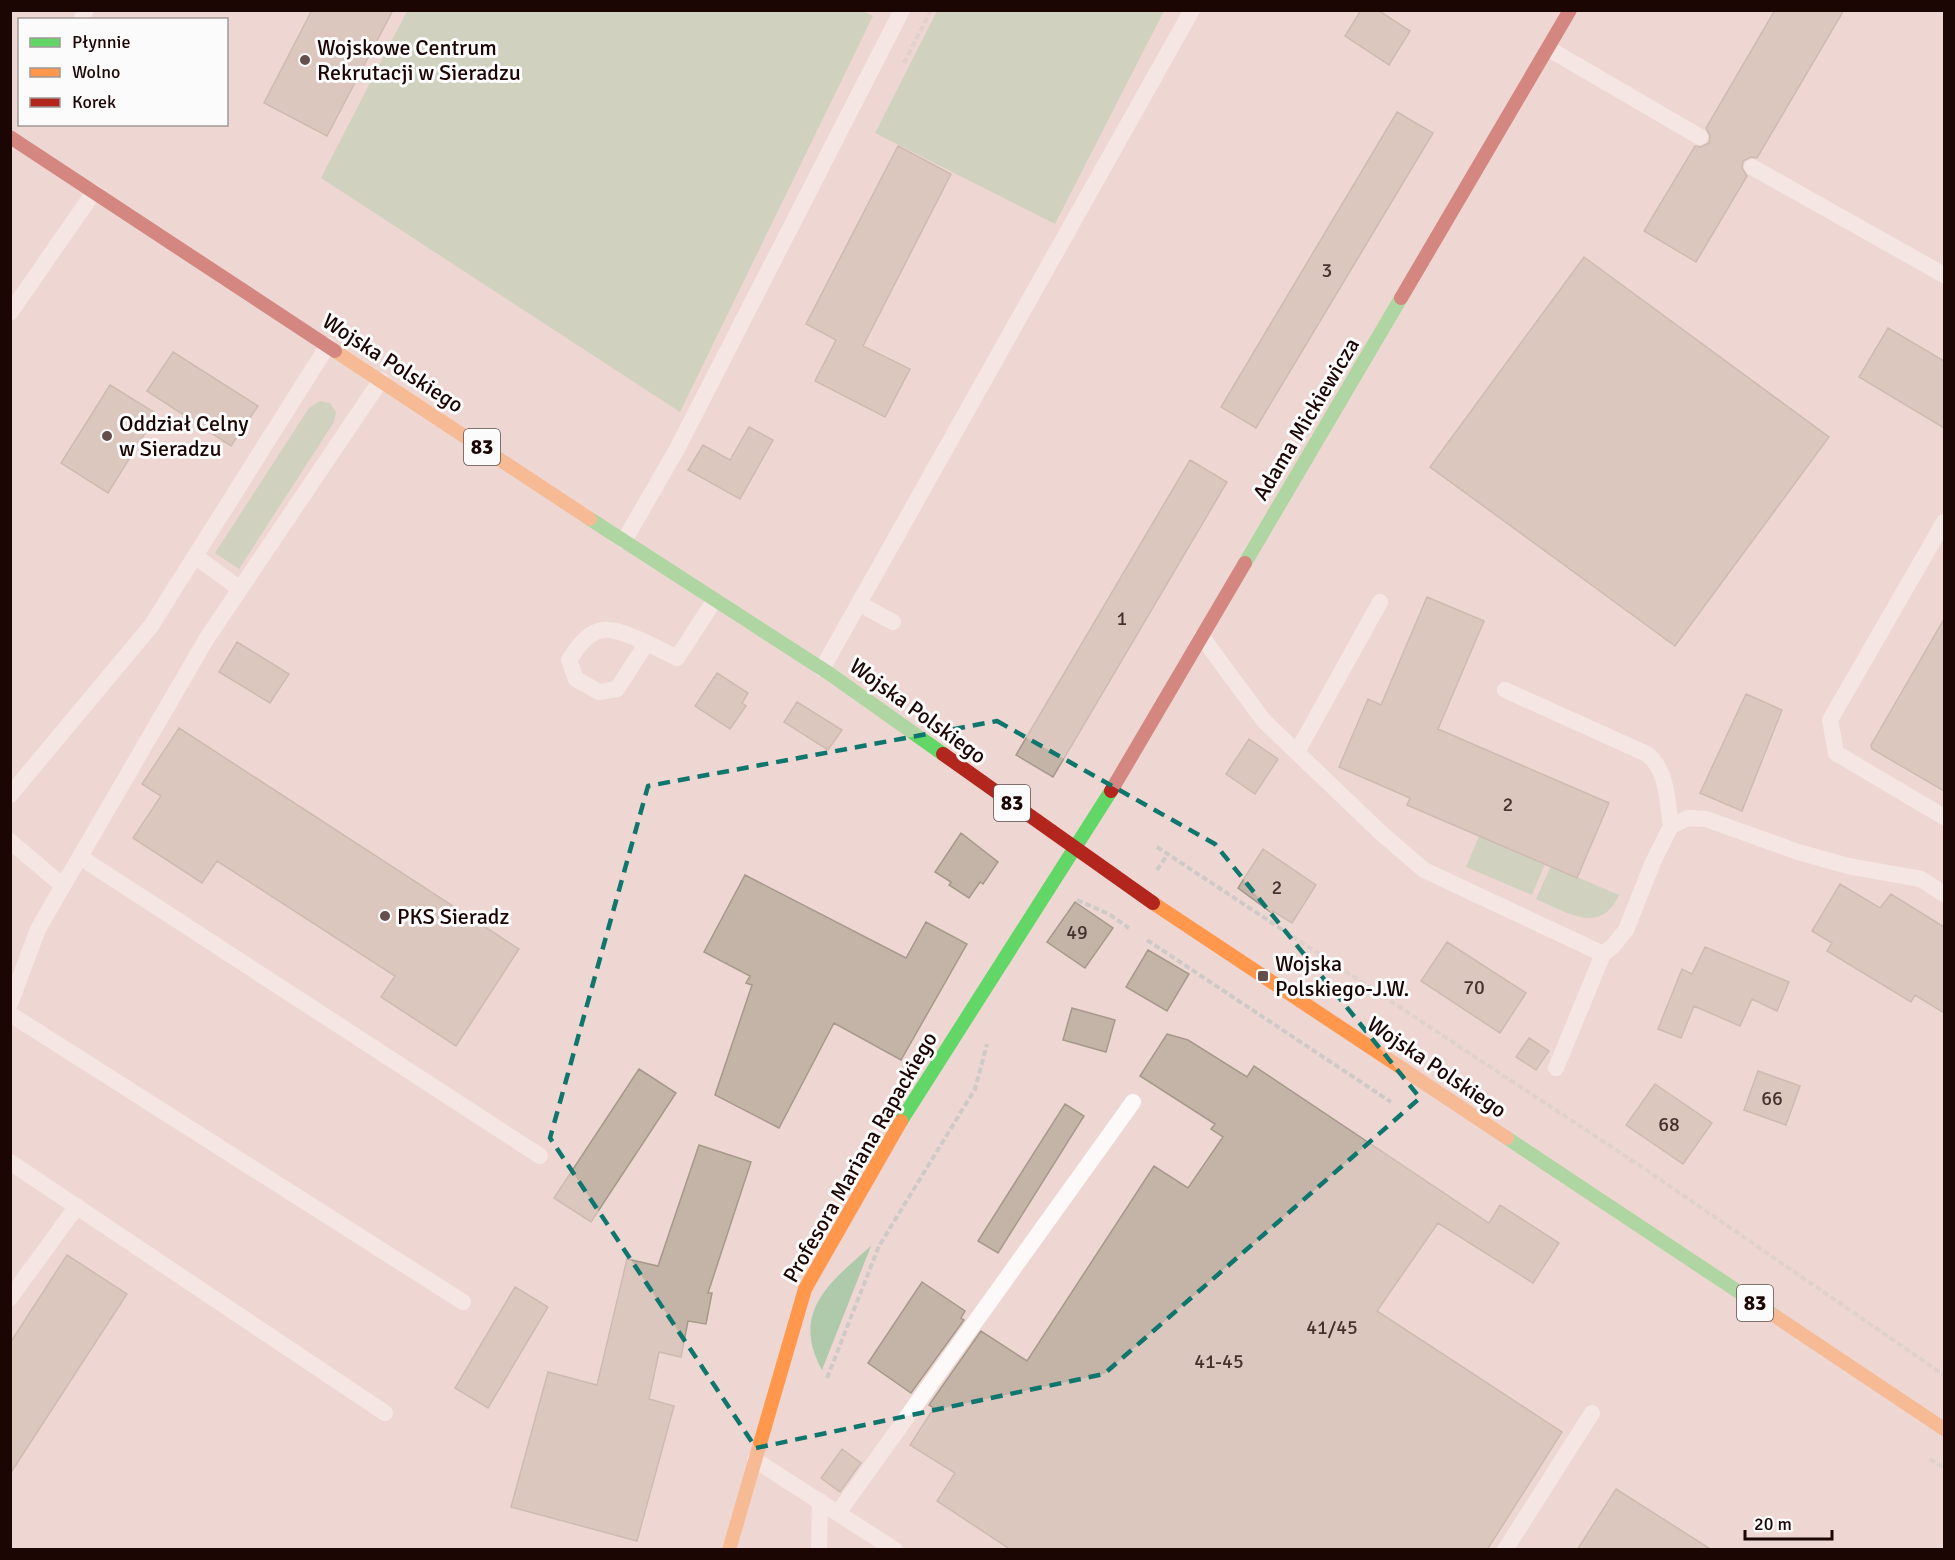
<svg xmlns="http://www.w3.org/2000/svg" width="1955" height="1560" font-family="Signika,sans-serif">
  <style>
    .green { fill: #aecaaa }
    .building { fill: #c3b4a7; stroke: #a6988a; stroke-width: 1.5 }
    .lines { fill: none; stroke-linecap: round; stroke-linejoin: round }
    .path { stroke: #cfc9c8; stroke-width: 4; stroke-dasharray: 6 3; stroke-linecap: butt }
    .lane { stroke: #fcf9f8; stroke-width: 16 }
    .fast { stroke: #63d668; stroke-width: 14 }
    .slow { stroke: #ff974d; stroke-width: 14 }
    .jam { stroke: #b3261e; stroke-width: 14 }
    .marked { fill: none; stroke: #0f766e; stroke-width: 4.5; stroke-dasharray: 12 8; stroke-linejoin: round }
    .poi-dot { fill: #654f4c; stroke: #fbfbfb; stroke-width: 2 }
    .labels { text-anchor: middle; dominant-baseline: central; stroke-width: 6; stroke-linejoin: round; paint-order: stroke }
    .number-label { font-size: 20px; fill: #45322d }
    .shield { fill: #fbfbfb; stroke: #5e504e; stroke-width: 1.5 }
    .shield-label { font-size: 21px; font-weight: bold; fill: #1b0604 }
    .poi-label { font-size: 22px; fill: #1b0604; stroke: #fbfbfb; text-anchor: start }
    .street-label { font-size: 22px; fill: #1b0604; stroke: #fbfbfb }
  </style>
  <rect width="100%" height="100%" fill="#eed7d2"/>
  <path class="green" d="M 861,10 L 873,16 L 680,412 L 321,178 L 407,11 Z
    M 937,11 L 1164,11 L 1055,224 L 875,133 Z
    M 320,401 L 330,403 L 336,412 L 334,422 L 239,569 L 215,553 L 309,408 Z
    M 1479,836 L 1545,864 L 1532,895 L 1466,867 Z
    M 1551,866 L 1619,895 C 1601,936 1566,912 1536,899 Z
    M 871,1246 L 822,1370 C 790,1312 830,1282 871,1246 Z"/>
  <path class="building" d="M 312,10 L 393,10 L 327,136 L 264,103 Z
    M 1361,10 L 1378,10 L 1410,31 L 1389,65 L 1345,36 Z
    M 1775,10 L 1844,10 L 1757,158 L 1751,157 L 1743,161 L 1742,168 L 1747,176 L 1696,262 L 1644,231 L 1695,146 L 1701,147 L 1709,143 L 1710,136 L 1706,128 Z
    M 1397,112 L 1433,133 L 1256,428 L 1221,407 Z
    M 898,146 L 951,174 L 863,346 L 910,369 L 885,417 L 815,381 L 836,340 L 806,324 Z
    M 1584,257 L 1829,437 L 1675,646 L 1430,467 Z
    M 1888,328 L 1944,361 L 1944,428 L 1859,377 Z
    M 173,352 L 258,406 L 231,446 L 147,391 Z
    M 110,385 L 157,414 L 108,493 L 61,463 Z
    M 749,427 L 773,440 L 740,499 L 688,470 L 703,445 L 730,460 Z
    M 1190,460 L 1227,482 L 1053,777 L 1016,755 Z
    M 1427,597 L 1484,621 L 1438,729 L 1609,803 L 1577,878 L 1407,805 L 1410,798 L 1339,767 L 1368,699 L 1381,705 Z
    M 1944,619 L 1944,791 L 1872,749 L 1871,745 Z
    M 237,642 L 289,674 L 270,703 L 219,672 Z
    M 717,673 L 748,693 L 742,703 L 746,706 L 730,729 L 695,706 Z
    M 1746,694 L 1782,710 L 1742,811 L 1700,793 Z
    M 797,702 L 842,730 L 828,750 L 784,722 Z
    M 179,728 L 519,949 L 456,1046 L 381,997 L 395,976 L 217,861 L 202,883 L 133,838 L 161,796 L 142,784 Z
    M 1249,739 L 1278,759 L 1255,794 L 1226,774 Z
    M 961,833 L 998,862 L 983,884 L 980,882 L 969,898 L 949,885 L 951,882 L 935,872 Z
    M 1263,849 L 1316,885 L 1292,923 L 1273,911 L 1272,913 L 1238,888 Z
    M 745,875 L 906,958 L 926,922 L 967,944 L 901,1060 L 834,1023 L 779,1128 L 715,1095 L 752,985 L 746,983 L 750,976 L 704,952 Z
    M 1840,884 L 1880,908 L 1891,894 L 1944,927 L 1944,1013 L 1915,995 L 1911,1002 L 1827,951 L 1832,943 L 1812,931 Z
    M 1075,902 L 1113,928 L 1085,968 L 1047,942 Z
    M 1447,942 L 1526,993 L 1500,1033 L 1421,981 Z
    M 1705,947 L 1789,982 L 1777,1011 L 1752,999 L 1740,1026 L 1694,1006 L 1681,1038 L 1658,1029 L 1682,969 L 1692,974 Z
    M 1148,950 L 1189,974 L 1167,1011 L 1126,987 Z
    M 1072,1008 L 1115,1020 L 1106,1052 L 1063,1040 Z
    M 1167,1034 L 1188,1040 L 1247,1077 L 1254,1066 L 1489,1223 L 1500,1205 L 1559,1243 L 1533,1283 L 1438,1223 L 1377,1311 L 1562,1432 L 1487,1550 L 1011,1550 L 937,1501 L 955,1473 L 910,1445 L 934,1408 L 929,1405 L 981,1331 L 1027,1361 L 1154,1166 L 1188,1188 L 1223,1137 L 1211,1129 L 1215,1124 L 1140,1076 Z
    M 1529,1038 L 1549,1051 L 1536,1070 L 1516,1057 Z
    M 639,1069 L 676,1093 L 591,1222 L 554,1198 Z
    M 1758,1071 L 1800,1086 L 1786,1125 L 1744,1110 Z
    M 1655,1084 L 1712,1123 L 1683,1164 L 1626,1125 Z
    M 1065,1104 L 1084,1116 L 998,1253 L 978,1241 Z
    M 699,1145 L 751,1162 L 708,1293 L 712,1293 L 706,1324 L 688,1321 L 681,1357 L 659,1352 L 649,1399 L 674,1406 L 637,1541 L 511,1507 L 548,1372 L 597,1385 L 627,1259 L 658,1266 Z
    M 67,1255 L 127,1294 L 10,1474 L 10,1343 Z
    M 922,1282 L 965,1311 L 961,1318 L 964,1320 L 911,1393 L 868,1363 Z
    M 515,1287 L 548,1307 L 488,1408 L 455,1388 Z
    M 842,1449 L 861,1463 L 840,1492 L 821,1478 Z
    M 1616,1489 L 1712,1550 L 1577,1550 Z"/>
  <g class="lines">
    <path class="path" d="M 904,63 L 931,10
      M 1157,847 L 1642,1167 L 1944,1375
      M 1157,870 L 1168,854
      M 1077,900 L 1109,914 L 1129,928
      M 1147,940 L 1391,1102
      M 827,1378 L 879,1246 L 975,1089 L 987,1044
      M 1930,1459 L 1944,1468"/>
    <path class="lane" d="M 81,20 L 86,10
      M 1549,49 L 1700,137
      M 1752,167 L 1944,275
      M 10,313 L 94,192
      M 1944,522 L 1830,720 L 1836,753 L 1944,817
      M 624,541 L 677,449 L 902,10
      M 195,556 L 240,589
      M 860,604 L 893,622
      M 1202,637 L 1264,721 L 1380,832 L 1424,870 L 1603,954 L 1613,946 L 1626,930 L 1653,862 L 1671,826 L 1688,818 L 1706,819 L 1798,852 L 1848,866 L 1921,879 L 1944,894
      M 646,644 L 617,689 L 599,692 L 576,679 L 569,660 C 577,648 587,632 603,630 C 621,627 660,650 677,658 L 714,601
      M 822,669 L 1192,10
      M 1505,690 L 1647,754 C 1668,771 1667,801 1671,826
      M 1297,752 L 1380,602
      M 10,795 L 151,626 L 328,345
      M 10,841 L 63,886
      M 80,857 L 540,1156
      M 10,1004 L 38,929 L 207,638 L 381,380
      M 10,1014 L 463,1302
      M 1556,1068 L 1603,954
      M 10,1162 L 385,1413
      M 10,1298 L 77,1206
      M 755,1460 L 895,1550
      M 838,1513 L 1133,1102
      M 819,1550 L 820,1501
      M 1505,1550 L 1592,1413"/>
    <path class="fast" d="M 590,519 L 830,674 L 943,754
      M 1245,563 L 1401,298
      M 901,1121 L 1111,791
      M 1507,1138 L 1775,1316"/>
    <path class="slow" d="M 335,351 L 590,519
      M 1153,903 L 1507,1138
      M 1775,1316 L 1944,1429
      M 729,1550 L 805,1289 L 901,1121"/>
    <path class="jam" d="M 10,137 L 335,351
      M 1401,298 L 1570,10
      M 943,754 L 1153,903
      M 1111,791 L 1245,563"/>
  </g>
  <path d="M0 0H1955V1560H0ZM 997,721 L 1215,844 L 1420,1098 L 1104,1374 L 756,1448 L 550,1138 L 648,786 Z" fill="#eed7d2" fill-opacity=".55" fill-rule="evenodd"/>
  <path class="marked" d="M 997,721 L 1215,844 L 1420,1098 L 1104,1374 L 756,1448 L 550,1138 L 648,786 Z"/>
  <g class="poi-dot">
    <circle cx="305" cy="60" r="6"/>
    <circle cx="107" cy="436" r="6"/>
    <circle cx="385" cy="916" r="6"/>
    <rect x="1257" y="970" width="12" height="12" rx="3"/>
  </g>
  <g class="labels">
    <g class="number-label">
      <text x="1327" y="270">3</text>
      <text x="1122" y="618">1</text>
      <text x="1508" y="804">2</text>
      <text x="1277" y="887">2</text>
      <text x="1077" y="932">49</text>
      <text x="1474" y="987">70</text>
      <text x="1772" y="1098">66</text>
      <text x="1669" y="1124">68</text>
      <text x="1332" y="1327">41/45</text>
      <text x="1219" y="1361">41-45</text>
    </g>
    <g class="shield">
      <rect x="464" y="429" width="36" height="36" rx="4.5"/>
      <rect x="994" y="785" width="36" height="36" rx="4.5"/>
      <rect x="1737" y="1285" width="36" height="36" rx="4.5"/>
    </g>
    <g class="shield-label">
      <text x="482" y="447">83</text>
      <text x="1012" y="803">83</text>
      <text x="1755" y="1303">83</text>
    </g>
    <g class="poi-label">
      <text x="317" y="47">Wojskowe Centrum<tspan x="317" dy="25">Rekrutacji w Sieradzu</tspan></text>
      <text x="119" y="423">Oddział Celny<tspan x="119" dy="25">w Sieradzu</tspan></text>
      <text x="397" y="916">PKS Sieradz</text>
      <text x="1275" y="963">Wojska<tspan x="1275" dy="25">Polskiego-J.W.</tspan></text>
    </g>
    <g class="street-label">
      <text transform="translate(393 363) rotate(33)">Wojska Polskiego</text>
      <text transform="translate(1306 419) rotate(-59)">Adama Mickiewicza</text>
      <text transform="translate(918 711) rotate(36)">Wojska Polskiego</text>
      <text transform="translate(1437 1067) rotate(34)">Wojska Polskiego</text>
      <text transform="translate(860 1157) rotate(-60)">Profesora Mariana Rapackiego</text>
    </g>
  </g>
  <rect width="1955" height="1560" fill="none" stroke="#1b0604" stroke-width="24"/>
  <rect x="18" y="18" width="210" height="108" fill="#fbfbfb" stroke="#a19998" stroke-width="1.5"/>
  <rect x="30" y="38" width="30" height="9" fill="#63d668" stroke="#a19998" stroke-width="1.5"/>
  <text x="72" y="48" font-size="18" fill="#1b0604">Płynnie</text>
  <rect x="30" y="68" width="30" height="9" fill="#ff974d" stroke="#a19998" stroke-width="1.5"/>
  <text x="72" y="78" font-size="18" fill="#1b0604">Wolno</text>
  <rect x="30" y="98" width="30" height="9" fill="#b3261e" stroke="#a19998" stroke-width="1.5"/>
  <text x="72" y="108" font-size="18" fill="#1b0604">Korek</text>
  <path d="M1745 1530v9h87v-9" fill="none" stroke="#1b0604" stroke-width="3"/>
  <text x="1754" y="1530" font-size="18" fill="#1b0604" stroke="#fbfbfb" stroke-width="4.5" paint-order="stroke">20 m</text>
</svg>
